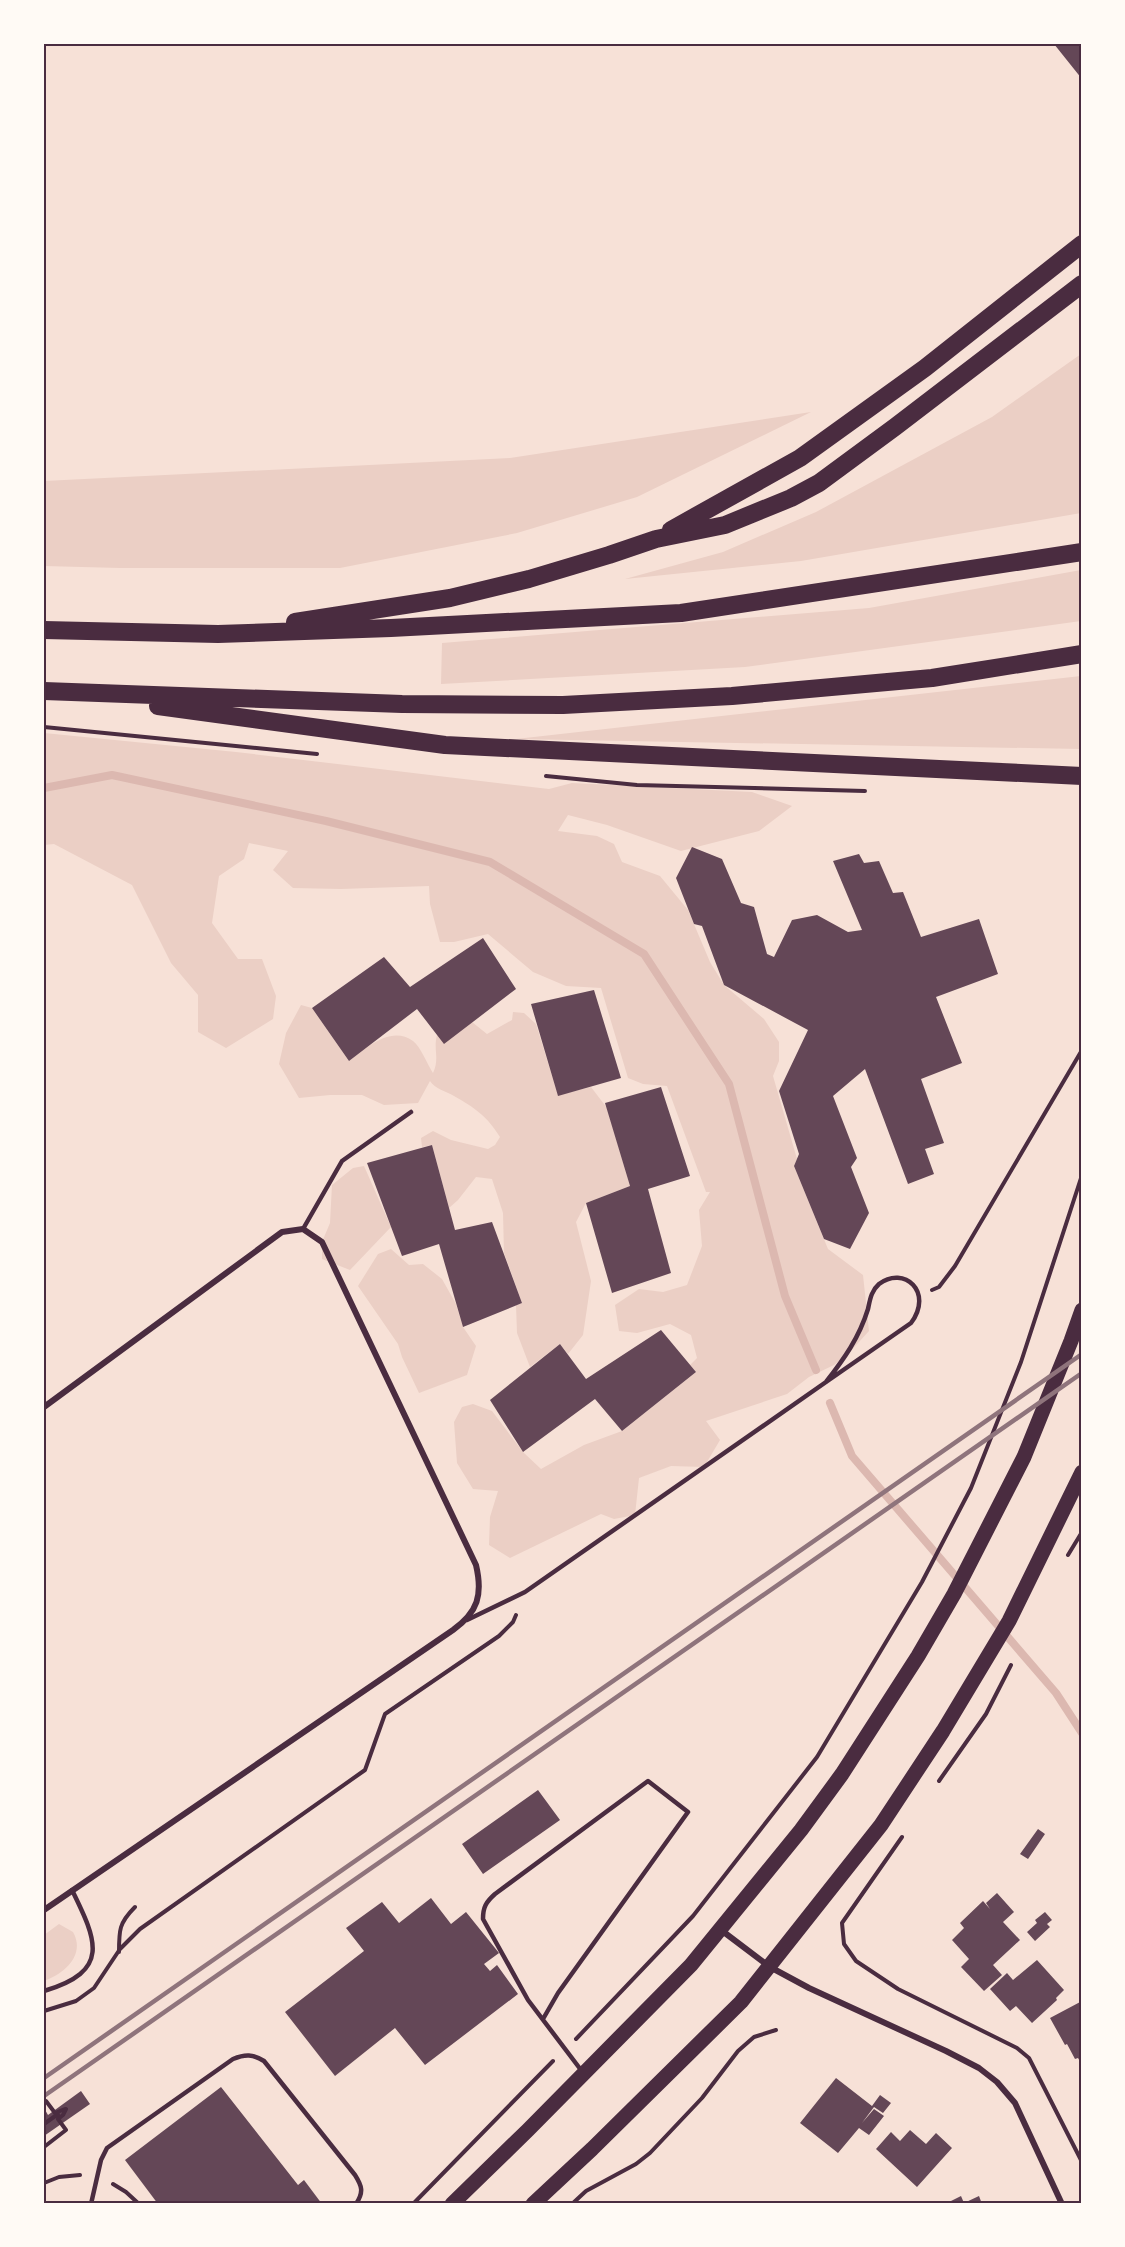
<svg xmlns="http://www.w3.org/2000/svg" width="1125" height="2247" font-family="'Archivo Narrow',sans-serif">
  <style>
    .green { fill: #ebcfc5 }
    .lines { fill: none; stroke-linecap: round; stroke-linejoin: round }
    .stream { stroke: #dcb8b0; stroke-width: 8 }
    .building { fill: #644757 }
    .path { stroke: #4a2c40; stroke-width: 4 }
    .service { stroke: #4a2c40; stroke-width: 4.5 }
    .minor { stroke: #4a2c40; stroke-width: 6 }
    .primary { stroke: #4a2c40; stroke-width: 15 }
    .motorway { stroke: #4a2c40; stroke-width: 18 }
    .rail { stroke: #8f747c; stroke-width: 4.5 }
    .neatline { fill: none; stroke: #4a2c40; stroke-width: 2 }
  </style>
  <rect width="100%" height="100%" fill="#f7e1d7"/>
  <path class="green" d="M 1081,354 L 1081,513 L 801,561 L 625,579 L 723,552 L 816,512 L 992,417 Z
    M 811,412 L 637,497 L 517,533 L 340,568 L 120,568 L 44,566 L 44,481 L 510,458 Z
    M 1081,570 L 1081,621 L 745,667 L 441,684 L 442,643 L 869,608 Z
    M 1081,676 L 1081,749 L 516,739 Z
    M 44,733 L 236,752 L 549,789 L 572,783 L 752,792 L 792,806 L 759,831 L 681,851 L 607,825 L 568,815 L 558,831 L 597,836 L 614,844 L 622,862 L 660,876 L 688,910 L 710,962 L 724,985 L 764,1019 L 779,1042 L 779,1061 L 773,1076 L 797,1159 L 794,1166 L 828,1249 L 863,1275 L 869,1331 L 848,1354 L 834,1365 L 809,1377 L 787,1394 L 706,1421 L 720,1440 L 704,1467 L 671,1466 L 639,1478 L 635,1515 L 614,1519 L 601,1514 L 510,1558 L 489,1545 L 490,1517 L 498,1491 L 473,1489 L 457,1463 L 454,1422 L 462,1407 L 473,1404 L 492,1411 L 523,1452 L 541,1469 L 584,1445 L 622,1431 L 696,1372 L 690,1365 L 697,1358 L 691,1335 L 670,1324 L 637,1333 L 619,1331 L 615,1305 L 639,1289 L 663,1292 L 687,1285 L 702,1246 L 699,1210 L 710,1192 L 706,1192 L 667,1086 L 643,1084 L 628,1078 L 601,988 L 566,986 L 533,972 L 488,934 L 454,942 L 440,942 L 430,904 L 429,886 L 341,889 L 293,888 L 273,870 L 288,851 L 249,843 L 244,859 L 219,876 L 212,923 L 238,959 L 262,959 L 276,996 L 273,1019 L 226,1048 L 198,1032 L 198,995 L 171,963 L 132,885 L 54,844 L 44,845 Z
    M 301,1005 L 312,1008 L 349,1061 C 366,1048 391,1025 413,1041 C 421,1047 427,1064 433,1073 C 440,1058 433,1050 437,1035 L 472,1022 L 487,1034 L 512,1020 L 513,1012 L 524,1013 L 536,1024 L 558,1095 L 591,1087 L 607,1108 L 630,1186 L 586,1203 L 576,1222 L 591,1281 L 583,1335 L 568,1354 L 560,1344 L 530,1367 L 517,1333 L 516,1305 L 522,1303 L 504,1253 L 503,1213 L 492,1179 L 476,1177 L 458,1200 L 449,1208 L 432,1145 L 422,1147 L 421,1138 L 433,1131 L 451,1140 L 488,1149 L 495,1145 L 500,1137 C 487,1116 475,1108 454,1096 C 446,1091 435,1089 430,1081 L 418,1103 L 384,1105 L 362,1095 L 330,1095 L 299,1098 L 279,1064 L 286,1033 Z
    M 364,1166 L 391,1227 L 350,1270 L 322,1259 L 322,1242 L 330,1223 L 332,1185 L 353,1168 Z
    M 391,1249 L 409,1265 L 423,1264 L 442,1279 L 456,1304 L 463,1327 L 476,1346 L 467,1375 L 419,1393 L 402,1357 L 398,1344 L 358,1286 L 378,1254 Z
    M 59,1924 L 73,1932 C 86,1955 64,1974 44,1981 L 44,1935 Z"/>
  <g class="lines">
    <path class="stream" d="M 44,788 L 112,775 L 326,821 L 490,862 L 644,954 L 729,1084 L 785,1296 L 816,1370
      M 830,1403 L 852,1456 L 1056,1693 L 1082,1733"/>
  </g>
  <path class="building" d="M 1054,44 L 1082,44 L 1082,79 Z
    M 692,847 L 722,859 L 741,903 L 754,907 L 767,954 L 774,957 L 792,920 L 817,915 L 848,932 L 862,930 L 833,861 L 859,854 L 864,863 L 879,861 L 893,893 L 903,892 L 921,937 L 979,919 L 998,974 L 936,997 L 962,1063 L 921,1079 L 944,1143 L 925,1149 L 934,1174 L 908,1184 L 865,1069 L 833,1096 L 857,1158 L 851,1167 L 869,1213 L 850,1249 L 824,1239 L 794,1166 L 799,1154 L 779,1091 L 808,1030 L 724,985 L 702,926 L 694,924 L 676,878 Z
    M 483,938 L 516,989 L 444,1044 L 417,1009 L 349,1061 L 312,1008 L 384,957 L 410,987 Z
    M 594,990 L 621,1078 L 558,1096 L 531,1004 Z
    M 661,1087 L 690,1176 L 648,1189 L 671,1273 L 612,1293 L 586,1203 L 630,1186 L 605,1103 Z
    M 432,1145 L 455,1230 L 492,1222 L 522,1303 L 463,1327 L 439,1244 L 402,1256 L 367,1163 Z
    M 661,1330 L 696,1372 L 622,1431 L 595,1399 L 523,1452 L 490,1400 L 560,1344 L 586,1379 Z
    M 538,1790 L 560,1820 L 483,1874 L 462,1844 Z
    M 1038,1829 L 1045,1834 L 1028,1859 L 1020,1854 Z
    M 997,1893 L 1014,1912 L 1003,1922 L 1020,1940 L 993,1965 L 1002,1975 L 984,1991 L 961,1967 L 969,1959 L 952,1940 L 964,1928 L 960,1923 L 983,1901 L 990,1909 L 986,1903 Z
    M 431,1898 L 451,1924 L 466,1912 L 499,1953 L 484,1964 L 490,1971 L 497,1965 L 518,1994 L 425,2065 L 395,2028 L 335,2076 L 285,2012 L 364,1951 L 346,1928 L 382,1902 L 399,1923 Z
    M 1045,1912 L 1052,1920 L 1047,1924 L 1050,1927 L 1035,1941 L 1027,1932 L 1037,1923 L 1035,1920 Z
    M 1037,1960 L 1064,1990 L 1056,1998 L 1057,2000 L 1032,2023 L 1016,2006 L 1010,2011 L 990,1989 L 1007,1973 L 1013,1980 Z
    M 1082,2001 L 1082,2065 L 1078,2058 L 1075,2059 L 1067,2044 L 1065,2045 L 1050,2018 Z
    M 836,2078 L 872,2106 L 880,2095 L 891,2103 L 883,2113 L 874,2107 L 862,2123 L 874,2109 L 884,2116 L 869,2135 L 859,2128 L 838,2153 L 800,2123 Z
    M 221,2087 L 298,2185 L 304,2180 L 322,2204 L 158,2204 L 125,2160 Z
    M 81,2091 L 90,2104 L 44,2136 L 44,2108 L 48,2115 Z
    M 910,2130 L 926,2144 L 936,2133 L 952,2148 L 917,2187 L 876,2149 L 891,2132 L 900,2141 Z
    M 961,2196 L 964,2203 L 979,2196 L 982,2204 L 945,2204 Z"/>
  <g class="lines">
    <path class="path" d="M 44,727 L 317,754
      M 546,776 L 637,785 L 865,791
      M 932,1290 L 939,1287 L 955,1266 L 1082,1050
      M 1068,1555 L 1082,1532
      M 939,1781 L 986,1714 L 1011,1665
      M 902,1837 L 842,1923 L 844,1944 L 856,1961 L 898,1989 L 1017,2048 L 1029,2058 L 1082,2162
      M 119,1952 C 119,1930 119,1923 135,1907
      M 44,2011 L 76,2001 L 94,1988 L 120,1949 L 140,1929 L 365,1770 L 385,1714 L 499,1636 L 513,1622 L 516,1615
      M 576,2039 L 693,1916 L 817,1757 L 922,1582 L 971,1488 L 1021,1362 L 1082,1175
      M 46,2101 L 55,2113 L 65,2109
      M 44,2124 L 58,2114
      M 44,2147 L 66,2130 L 58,2119 L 63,2115 L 66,2109
      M 44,2183 L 59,2177 L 80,2175
      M 113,2184 L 126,2192 L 139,2204
      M 413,2204 L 553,2061
      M 572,2204 L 586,2191 L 636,2164 L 650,2153 L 702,2098 L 738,2051 L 754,2037 L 776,2030"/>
    <path class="service" d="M 303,1229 L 342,1161 L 411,1112
      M 467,1620 L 525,1592 L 826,1382 C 844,1359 859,1338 868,1309 C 870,1300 871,1291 879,1284 C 904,1265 934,1292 911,1323 L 826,1382
      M 44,1991 C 111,1971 97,1941 72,1890
      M 543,2019 L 558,1993 L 688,1812 L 648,1781 L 495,1894 C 486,1902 483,1907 483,1919 L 528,2000 L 581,2070
      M 91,2204 L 101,2160 L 107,2148 L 233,2059 C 245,2054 253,2054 264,2061 L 355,2175 C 362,2186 364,2192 356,2204"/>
    <path class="minor" d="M 44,1407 L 282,1232 L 303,1229 L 322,1242 L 476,1565 C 483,1595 478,1612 453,1630 L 44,1910
      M 721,1930 L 770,1967 L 809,1988 L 946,2051 L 979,2068 L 997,2082 L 1015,2103 L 1062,2204"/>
    <path class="primary" d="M 452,2204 L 528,2130 L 691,1965 L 801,1830 L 842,1774 L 918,1656 L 954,1594 L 1024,1457 L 1071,1341 L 1082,1310
      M 533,2204 L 592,2149 L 741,2002 L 881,1825 L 943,1731 L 1009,1621 L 1082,1472"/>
    <path class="motorway" d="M 671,530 L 800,458 L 925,368 L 1082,244
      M 295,622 L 450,598 L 529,579 L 609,555 L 656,539 L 725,525 L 791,498 L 819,483 L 895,427 L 1082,284
      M 44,630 L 218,634 L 391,628 L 681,613 L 1082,552
      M 44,691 L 402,704 L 563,705 L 732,696 L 932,678 L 1082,654
      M 158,706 L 445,745 L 1082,776"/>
    <path class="rail" d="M 44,2078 L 1082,1354
      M 44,2096 L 1082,1373"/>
  </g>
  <rect width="1125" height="2247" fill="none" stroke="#fffaf5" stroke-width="90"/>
  <rect x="45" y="45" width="1035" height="2157" class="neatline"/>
</svg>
